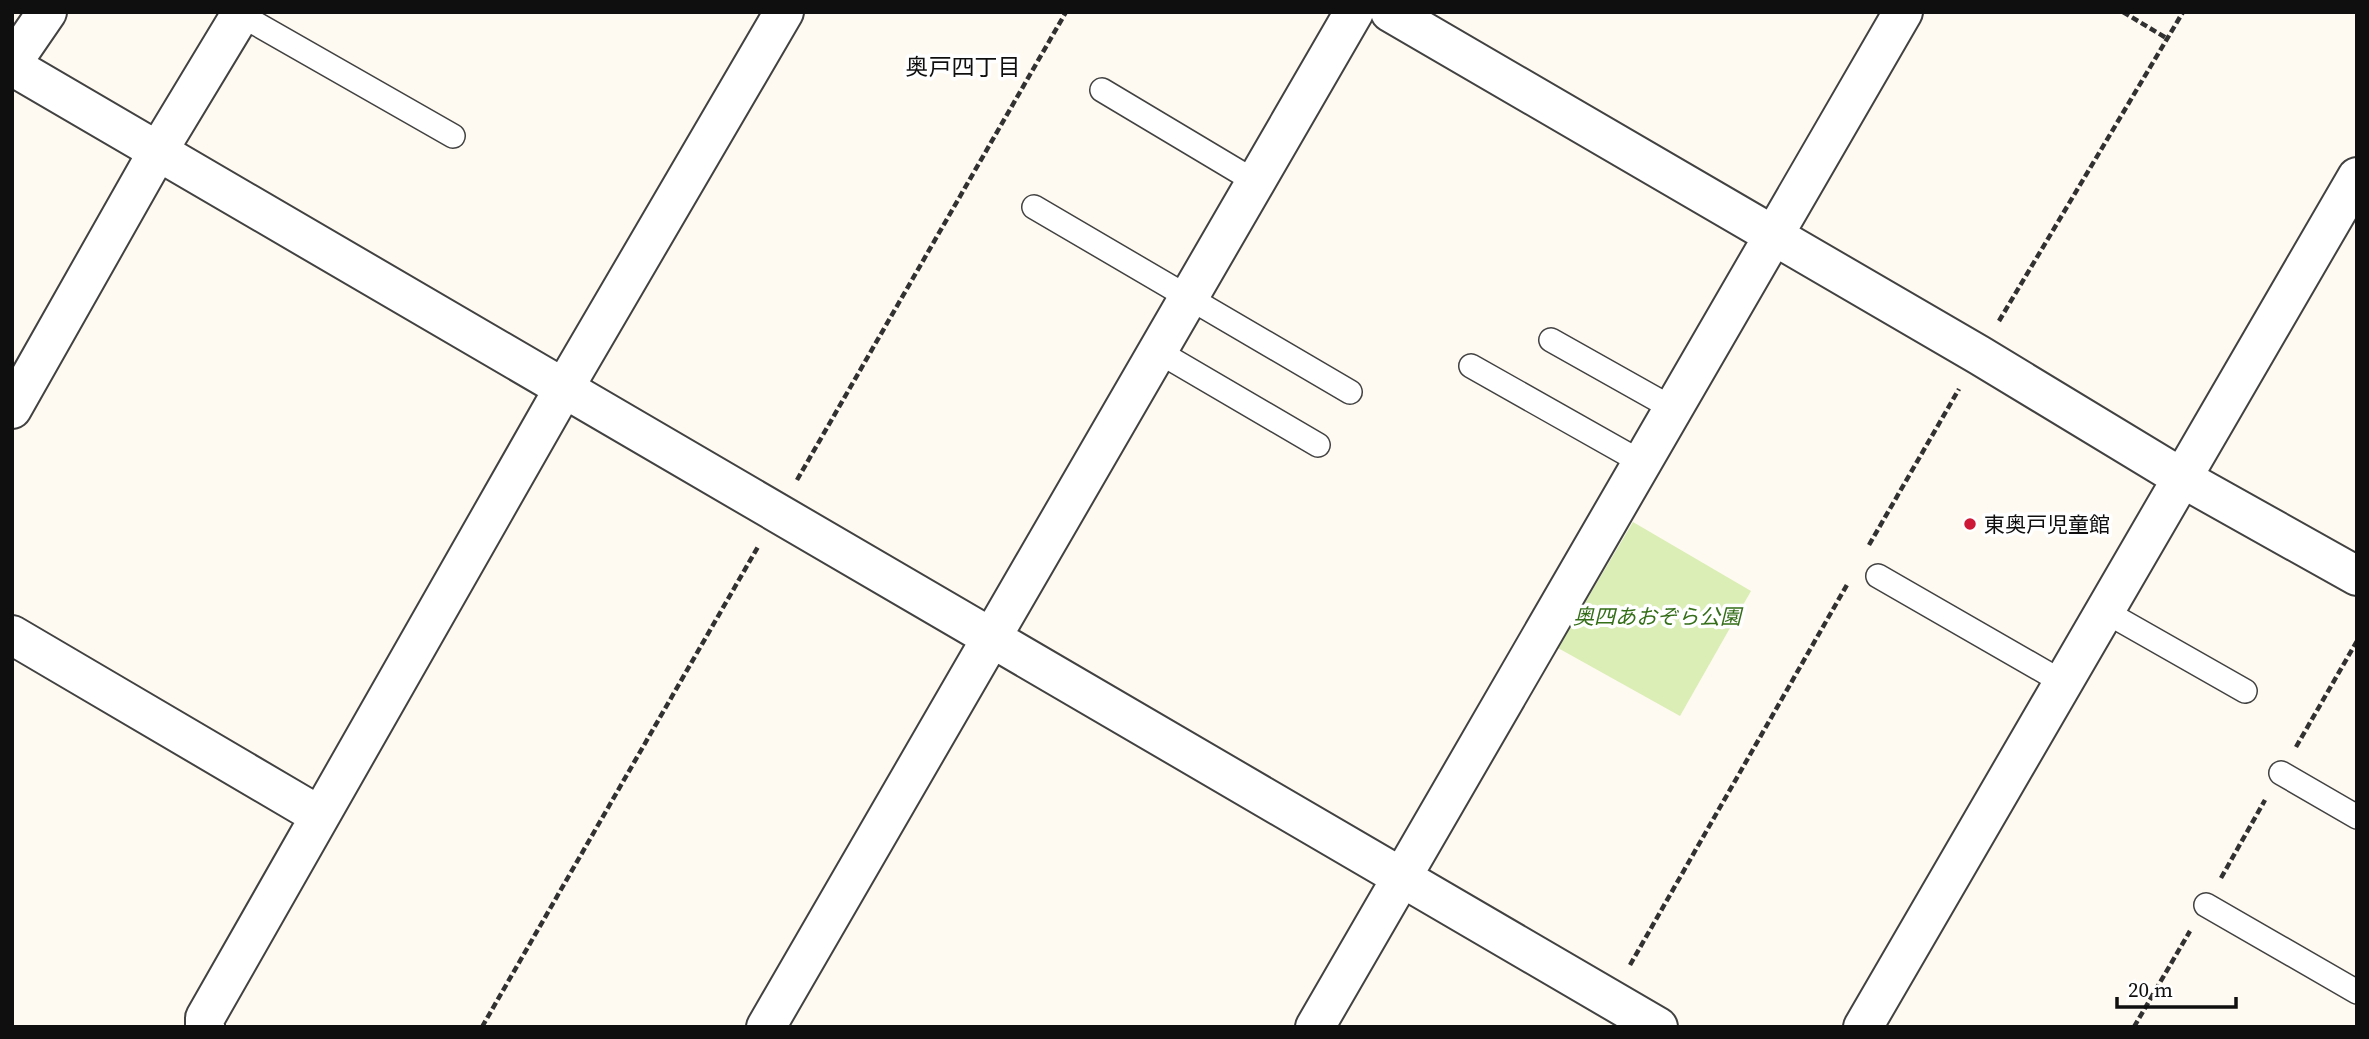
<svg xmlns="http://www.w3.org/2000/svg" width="2369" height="1039" font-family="'Source Serif 4','Noto Sans JP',serif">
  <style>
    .park { fill: #daeeb5 }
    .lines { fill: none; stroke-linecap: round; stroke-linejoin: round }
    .lane-casing { stroke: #424242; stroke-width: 26 }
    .street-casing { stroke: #424242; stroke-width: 42 }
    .path { stroke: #313131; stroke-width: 4.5; stroke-dasharray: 7 3.5; stroke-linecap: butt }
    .lane { stroke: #fff; stroke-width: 23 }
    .street { stroke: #fff; stroke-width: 38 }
    .poi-dot { fill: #cd1837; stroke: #fff; stroke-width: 2.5 }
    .labels { text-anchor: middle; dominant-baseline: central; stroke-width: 7; stroke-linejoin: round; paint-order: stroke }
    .poi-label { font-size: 21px; fill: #0f0f0f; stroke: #fff; text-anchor: start }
    .park-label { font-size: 21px; font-style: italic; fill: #346e18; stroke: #fff }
    .neighbourhood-label { font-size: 23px; fill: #0f0f0f; stroke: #fff }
  </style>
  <rect width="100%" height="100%" fill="#fffaf1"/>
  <path class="park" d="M 1633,522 L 1751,591 L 1680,716 L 1558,648 Z"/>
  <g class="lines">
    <g class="lane-casing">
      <path id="lane" d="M 241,15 L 453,136
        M 1102,90 L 1256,182
        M 1034,207 L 1350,392
        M 1551,340 L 1672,408
        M 1159,352 L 1318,445
        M 1471,366 L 1641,462
        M 1878,576 L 2064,683
        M 2106,612 L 2245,691
        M 2281,773 L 2357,817
        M 2206,905 L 2357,992"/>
    </g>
    <g class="street-casing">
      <path id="street" d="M 1390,12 L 1979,355 L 2182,478 L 2357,576
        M 12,63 L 47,12
        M 12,66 L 1658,1027
        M 12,409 L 158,151 L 242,12
        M 12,635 L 320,816
        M 205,1027 L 205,1018 L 564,388 L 784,12
        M 766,1027 L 1354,12
        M 1315,1027 L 1903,12
        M 1863,1027 L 2357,177"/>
    </g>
    <path class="path" d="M 2123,12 L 2168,39
      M 1999,321 L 2183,12
      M 797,480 L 1066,12
      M 1869,545 L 1959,389
      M 2296,747 L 2357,641
      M 2221,878 L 2265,800
      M 1630,965 L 1848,583
      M 482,1027 L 759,545
      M 2134,1027 L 2190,931"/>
    <use href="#lane" class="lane"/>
    <use href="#street" class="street"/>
  </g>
  <circle class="poi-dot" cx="1970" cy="524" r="7"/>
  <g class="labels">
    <g class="poi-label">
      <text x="1984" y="524">東奥戸児童館</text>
    </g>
    <g class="park-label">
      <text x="1657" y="616">奥四あおぞら公園</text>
    </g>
    <g class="neighbourhood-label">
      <text x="963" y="67">奥戸四丁目</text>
    </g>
  </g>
  <rect width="2369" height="1039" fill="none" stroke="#0f0f0f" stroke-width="28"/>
  <path d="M2117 997v10h119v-10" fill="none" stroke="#0f0f0f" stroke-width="3.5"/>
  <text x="2128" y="997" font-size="21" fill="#0f0f0f" stroke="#ffffff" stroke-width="5" paint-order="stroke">20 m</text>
</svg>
